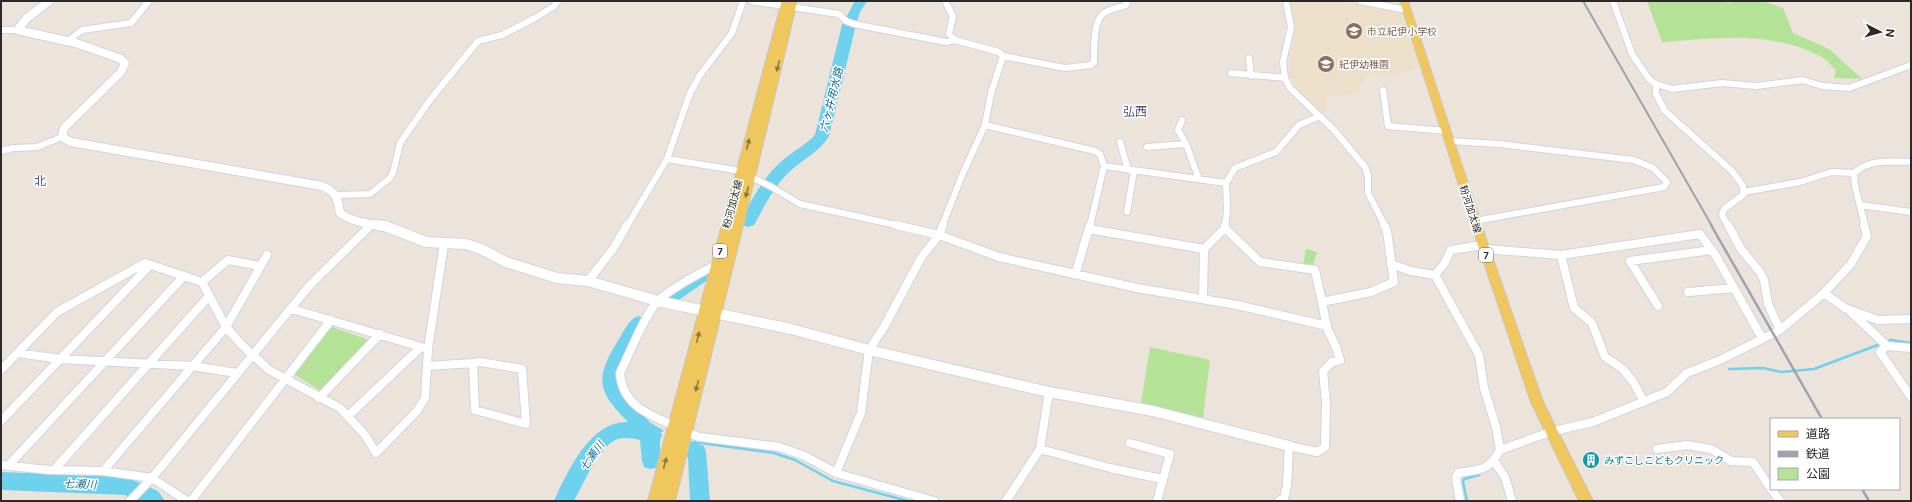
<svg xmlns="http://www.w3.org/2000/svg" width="1912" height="502" font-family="Inter,'Noto Sans JP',sans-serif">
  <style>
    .education { fill: #ede0ca }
    .green { fill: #b4e297 }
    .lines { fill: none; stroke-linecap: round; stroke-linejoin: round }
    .stream { stroke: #6ed1ee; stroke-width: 2.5 }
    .river { fill: #6ed1ee; fill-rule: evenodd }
    .minor-far1-casing { stroke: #d0d4e2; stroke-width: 8 }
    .minor-casing { stroke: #d0d4e2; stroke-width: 10 }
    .tertiary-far1-casing { stroke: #d0d4e2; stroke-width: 10 }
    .tertiary-casing { stroke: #d0d4e2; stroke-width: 12 }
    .primary-casing { stroke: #c7c7c7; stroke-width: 2 }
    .minor-far1 { stroke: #fff; stroke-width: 6 }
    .minor { stroke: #fff; stroke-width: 8 }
    .tertiary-far1 { stroke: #fff; stroke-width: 8 }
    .tertiary { stroke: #fff; stroke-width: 10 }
    .primary { fill: #f0c75c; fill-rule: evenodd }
    .rail-far1 { stroke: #9ea2b4; stroke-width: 2 }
    .rail { stroke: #9ea2b4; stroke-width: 2.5 }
    .oneway { fill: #8c7842 }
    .labels { text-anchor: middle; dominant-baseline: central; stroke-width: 3; stroke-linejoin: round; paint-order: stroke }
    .shield { fill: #fff; stroke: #696969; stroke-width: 1 }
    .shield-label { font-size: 9px; font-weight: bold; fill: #292929 }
    .education-label { font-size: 10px; fill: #785e54; stroke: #fff; text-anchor: start }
    .street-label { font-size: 10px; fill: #292929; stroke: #fff }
    .culture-label { font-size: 10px; fill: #0d838f; stroke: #fff; text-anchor: start }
    .water-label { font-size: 11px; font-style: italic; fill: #0e6f99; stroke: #fff }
    .quarter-label { font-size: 12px; fill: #4a557a; stroke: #fff }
  </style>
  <rect width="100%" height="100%" fill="#ece4db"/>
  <path class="education" d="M 1290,1 L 1337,1 L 1400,10 L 1405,14 L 1421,66 L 1394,76 L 1366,74 L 1358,93 L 1328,97 L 1324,115 L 1299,92 L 1290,77 L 1289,62 L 1295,28 Z"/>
  <path class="green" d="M 1647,1 L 1718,1 L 1730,3 L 1734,1 L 1761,1 L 1783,8 L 1793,33 L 1829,49 L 1862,79 L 1834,78 L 1836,70 C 1831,65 1826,59 1820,56 C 1769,30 1716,38 1662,42 Z
    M 1306,249 L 1317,252 L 1313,266 L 1303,265 Z
    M 332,327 L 369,340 L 321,391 L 292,373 Z
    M 1150,347 L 1210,360 L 1203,418 L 1141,403 Z"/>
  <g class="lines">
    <path class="stream" d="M 1729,369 L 1763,368 L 1781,372 L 1814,369 L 1891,340 L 1911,343
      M 632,413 L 662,431
      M 694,442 L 774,453 L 795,460 L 833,481 L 908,501
      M 1467,501 L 1463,482 L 1464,479 L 1479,475"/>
    <path class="river" d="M 855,1 L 867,1 L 860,12 L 856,25 L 829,136 C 819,153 801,160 788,173 C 773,188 764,207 754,225 L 748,227 L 742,225 L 740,221 C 752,199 764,176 783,160 C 793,151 806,145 815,135 L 842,25 Z
      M 703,269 L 709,271 L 711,275 L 709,279 L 676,302 L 670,304 L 664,302 L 662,297 L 664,292 L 697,271 Z
      M 638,316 L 644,318 L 646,323 C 638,340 612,370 622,390 C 625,397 632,403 638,408 C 645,415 650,426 659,429 L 662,435 C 657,445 663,456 658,467 L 651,469 L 644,467 L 642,461 L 640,440 C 633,438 625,437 618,439 C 600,444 583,485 574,501 L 554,501 C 568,471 590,421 628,422 C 596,390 595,378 619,339 C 624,331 629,319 638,316 Z
      M 691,441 L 704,446 L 706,452 L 710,501 L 690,501 L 688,457 L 684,455 L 682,449 L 684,443 Z
      M 1,472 L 126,477 L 158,491 L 165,501 L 139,501 L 125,495 L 1,490 Z"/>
    <g class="minor-far1-casing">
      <path id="minor-far1" d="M 751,1 L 839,14 L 846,21 L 854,24 L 946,42 L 955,40 L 999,52 L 1003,56 L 1065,68 L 1091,65 L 1094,62 C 1094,51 1093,21 1103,14 C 1108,9 1119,8 1126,5 L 1127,1
        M 945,1 L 953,16 L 949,34 L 955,40
        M 1286,1 L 1291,27 L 1283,62 L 1285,78 L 1290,88 L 1334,130 L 1365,167 L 1368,176 L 1368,193 L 1385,226
        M 1360,1 L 1407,10
        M 1613,1 L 1632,54 L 1649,79 L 1656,84 L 1672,89 L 1722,83 L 1756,86 L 1803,80 L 1822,86 L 1849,88 L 1911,65
        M 1,30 L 17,30
        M 68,41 L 82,30 L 131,23 L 149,1
        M 1249,58 L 1251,76
        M 1231,73 L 1285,78
        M 1656,84 L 1656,94 L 1665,111 L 1732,171 L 1743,186 L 1743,195 L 1724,209 L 1722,215 L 1728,226
        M 1383,90 L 1388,126 L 1446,131
        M 1182,120 L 1178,130 L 1186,144 L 1199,179
        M 985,125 L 1095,151 L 1100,154 L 1104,166 L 1090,226
        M 1449,141 L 1499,144 L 1634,160 L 1653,168 L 1667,182 L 1664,187 L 1475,221
        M 1120,142 L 1128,170
        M 1147,147 L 1186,144
        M 1,151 L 13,148 L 37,147 L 62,137
        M 667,159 L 741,171
        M 1104,166 L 1226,183
        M 751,177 L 770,186 L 800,204 L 901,226
        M 1744,192 L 1800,182 L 1832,172 L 1854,173
        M 338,195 L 370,194 L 390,178 L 393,173 L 400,143 L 430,100 L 478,41 L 502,35 L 535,18 L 553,7 L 558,1
        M 1860,205 L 1911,212
        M 1127,212 L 1134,171
        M 370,226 L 371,225
        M 627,226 L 667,159 L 690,93 L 700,75 L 732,33 L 743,1
        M 942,226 L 963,173 L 985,125 L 991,93 L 1003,56
        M 1225,226 L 1227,211 L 1226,183 L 1235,168 L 1276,152 L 1299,125 L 1320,116
        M 1865,226 L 1855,186 L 1854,173 C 1870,159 1891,161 1911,162"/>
    </g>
    <g class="minor-casing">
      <path id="minor" d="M 896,225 L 939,235 L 999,257 L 1137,288 L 1237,305 L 1327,326
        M 1728,225 L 1741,249 L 1760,272 L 1764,280 L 1768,304 L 1780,330
        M 1225,228 L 1260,262 L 1315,270 L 1322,302
        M 1089,229 L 1204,249
        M 1485,249 L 1561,255 L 1700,234 L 1716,256 L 1762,338
        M 1561,255 L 1574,308 L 1592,323 L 1605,357 L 1623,369 L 1634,383 L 1644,402
        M 1391,264 L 1411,271 L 1435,275
        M 1075,275 L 1090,225
        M 1435,275 L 1479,355 L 1484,388 L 1496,427 L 1500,450
        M 1435,275 L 1444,264 L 1451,250 L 1483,245
        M 588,281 L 613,249 L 627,225
        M 202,282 L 228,260 L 260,266
        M 1688,292 L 1734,288
        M 1824,293 L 1845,308 L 1878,320 L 1911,319
        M 1203,298 L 1204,249 L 1225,228 L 1225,225
        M 1658,306 L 1630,261 L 1712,250
        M 292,309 L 428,349
        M 1851,312 L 1887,346 L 1911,348
        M 1887,346 L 1880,352 L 1911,397
        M 18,353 L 60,359 L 192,366 L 237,373
        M 481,362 L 522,369 L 526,424 L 475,410 L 473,363 Z
        M 427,366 L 473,363
        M 1,370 L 57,312 L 145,263 L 202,282 L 226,327 L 241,344 L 269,370 L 340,408 L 365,435 L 376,453 L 417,411 L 425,398 L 428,349 L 444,244
        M 319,398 L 380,334
        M 348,416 L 421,347
        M 1,421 L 150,265
        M 675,426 C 649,415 622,405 620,373 C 629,355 645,314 658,301 C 670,289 700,273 716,265
        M 686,432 L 699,437 L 779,447 L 805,456 L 836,473 L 934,501
        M 1130,443 L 1170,454 L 1157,501
        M 1040,449 L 1110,468 L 1162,479
        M 1657,449 L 1687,445 L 1711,449 L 1731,461 L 1753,462 L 1771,489
        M 1494,461 L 1505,477 L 1512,501
        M 1,465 L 49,470 L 103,471 L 152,478 L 187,501
        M 8,466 L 184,276
        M 54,470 L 209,296
        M 103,471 L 226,327 L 267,255
        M 836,473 L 861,413 L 869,350 L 884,327 L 921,258 L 939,235 L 943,225
        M 1771,489 L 1780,501
        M 130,501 L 152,478 L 310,285 L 371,225
        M 191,501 L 331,320
        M 1006,501 L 1040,449 L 1049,392
        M 1279,501 L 1284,498 L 1287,486 L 1289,446 L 1317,452 L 1325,447 L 1326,403 L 1323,371 L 1332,362 L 1340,360 L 1336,347 L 1327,328 L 1322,302 L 1371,292 L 1394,282 L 1387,231 L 1384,225
        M 1460,501 L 1456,478 L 1458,473 C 1481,469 1488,472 1500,450 L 1550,432 L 1593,422 L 1667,392 L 1687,373 L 1720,360 L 1780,330 L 1824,293 L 1851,264 L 1867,236 L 1864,225"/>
    </g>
    <g class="tertiary-far1-casing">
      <path id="tertiary-far1" d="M 49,1 L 27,18 L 17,30 L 76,43 L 121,59 L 125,63 L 121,72 L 64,128 L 62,137 L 71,142 L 322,186 C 336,192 338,198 340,213 C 354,223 370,224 386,226"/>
    </g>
    <g class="tertiary-casing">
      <path id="tertiary" d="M 377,225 L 385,226 L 426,242 L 466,244 L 481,249 L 506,262 L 557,278 L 588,281 L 658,301 L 791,329 L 869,350 L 1049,392 L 1153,411 L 1289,446"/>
    </g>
    <g class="primary-casing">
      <path id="primary" d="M 782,1 L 797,1 C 758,168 716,334 675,501 L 648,501 Z
        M 1400,1 L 1408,1 L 1488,245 L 1543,402 L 1593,501 L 1579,501 L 1531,402 L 1478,245 Z"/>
    </g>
    <use href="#minor-far1" class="minor-far1"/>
    <use href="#minor" class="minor"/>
    <use href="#tertiary-far1" class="tertiary-far1"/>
    <use href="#tertiary" class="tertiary"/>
    <use href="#primary" class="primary"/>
    <path class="rail-far1" d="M 1583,1 L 1712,226"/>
    <path class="rail" d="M 1711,225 L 1822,419
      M 1862,489 L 1869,501"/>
  </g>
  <defs><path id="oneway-solid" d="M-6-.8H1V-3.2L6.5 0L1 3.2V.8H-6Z"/></defs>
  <g class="oneway">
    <use href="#oneway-solid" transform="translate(778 66) rotate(103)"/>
    <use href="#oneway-solid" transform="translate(748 144) rotate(-75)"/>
    <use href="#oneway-solid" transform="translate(747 192) rotate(105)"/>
    <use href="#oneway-solid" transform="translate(698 337) rotate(-76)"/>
    <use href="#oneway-solid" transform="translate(697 386) rotate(104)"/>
    <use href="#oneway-solid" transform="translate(665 463) rotate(-75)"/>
  </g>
  <defs>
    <g id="school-disc" transform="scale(0.9)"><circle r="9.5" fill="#8d6e63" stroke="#fff"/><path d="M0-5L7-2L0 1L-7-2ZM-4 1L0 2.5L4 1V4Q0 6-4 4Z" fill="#fff"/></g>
    <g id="building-disc" transform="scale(0.9)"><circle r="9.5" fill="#0f9aa8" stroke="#fff"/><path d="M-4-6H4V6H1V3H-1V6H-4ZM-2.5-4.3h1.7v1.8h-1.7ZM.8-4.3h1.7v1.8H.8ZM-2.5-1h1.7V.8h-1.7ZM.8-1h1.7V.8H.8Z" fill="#fff"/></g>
  </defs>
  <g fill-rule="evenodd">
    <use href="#school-disc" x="1354" y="31"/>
    <use href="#school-disc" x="1326" y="64"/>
    <use href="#building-disc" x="1591" y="460"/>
  </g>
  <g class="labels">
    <g class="shield">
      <rect x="713" y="244" width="14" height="14" rx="3"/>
      <rect x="1479" y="248" width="14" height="14" rx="3"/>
    </g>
    <g class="shield-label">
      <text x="720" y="251">7</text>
      <text x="1486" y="255">7</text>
    </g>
    <g class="education-label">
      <text x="1367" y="31">市立紀伊小学校</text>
      <text x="1339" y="64">紀伊幼稚園</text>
    </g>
    <g class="street-label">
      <text transform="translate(732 204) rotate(-75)">粉河加太線</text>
      <text transform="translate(1471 209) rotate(72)">粉河加太線</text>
    </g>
    <g class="culture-label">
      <text x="1604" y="460">みずこしこどもクリニック</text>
    </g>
    <g class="water-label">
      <text transform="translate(831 100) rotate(-76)">六ヶ井用水路</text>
      <text transform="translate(592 456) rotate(-55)">七瀬川</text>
      <text transform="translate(80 484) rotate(2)">七瀬川</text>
    </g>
    <g class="quarter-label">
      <text x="1135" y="111">弘西</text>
      <text x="40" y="180">北</text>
    </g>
  </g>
  <rect width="1912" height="502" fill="none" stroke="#292929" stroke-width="4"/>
  <rect x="1770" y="418" width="130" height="72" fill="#ffffff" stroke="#a9a9a9"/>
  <rect x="1778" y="431" width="20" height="6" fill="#f0c75c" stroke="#a9a9a9"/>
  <text x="1806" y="438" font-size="12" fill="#292929">道路</text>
  <rect x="1778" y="451" width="20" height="6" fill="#9ea2b4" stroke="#a9a9a9"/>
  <text x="1806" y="458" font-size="12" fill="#292929">鉄道</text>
  <rect x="1778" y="468" width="20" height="12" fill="#b4e297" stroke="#a9a9a9"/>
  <text x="1806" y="478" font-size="12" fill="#292929">公園</text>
  <g transform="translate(1880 32) rotate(96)" stroke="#ffffff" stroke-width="3" paint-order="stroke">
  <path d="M0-3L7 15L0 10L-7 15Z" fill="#292929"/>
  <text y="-6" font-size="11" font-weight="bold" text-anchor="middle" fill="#292929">N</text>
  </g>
</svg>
